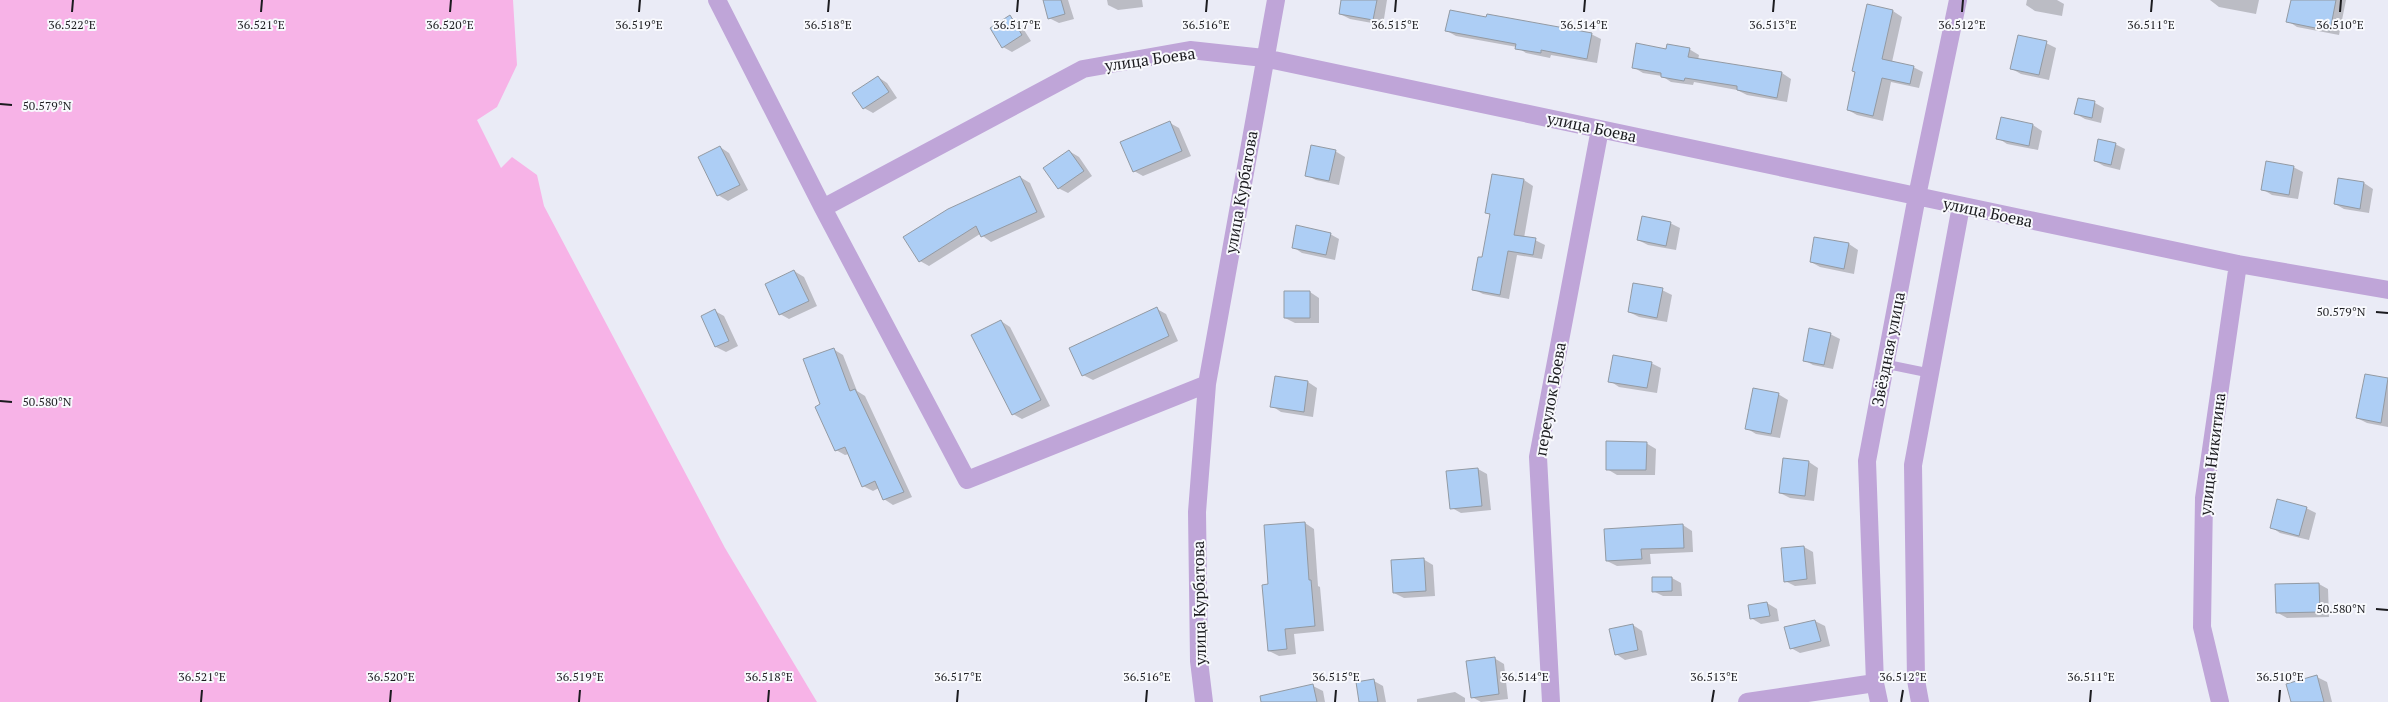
<svg xmlns="http://www.w3.org/2000/svg" width="2388" height="702" font-family="'PT Serif',serif">
  <style>
    .green { fill: #f7b3e7 }
    .shadow { fill: #0003 }
    .building { fill: #adcef5; stroke: #939aa3 }
    .lines { fill: none; stroke-linecap: round; stroke-linejoin: round }
    .service { stroke: #bfa5d8; stroke-width: 9 }
    .minor { stroke: #bfa5d8; stroke-width: 18 }
    .ticks { fill: none; stroke: #1b1b1f; stroke-width: 2 }
    .labels { text-anchor: middle; dominant-baseline: central; stroke-width: 4; stroke-linejoin: round; paint-order: stroke }
    .street-label { font-size: 16px; fill: #1b1b1f; stroke: #f8f9fd }
    .ticks-label { font-size: 12px; text-anchor: middle; fill: #1b1b1f; stroke: #f8f9fd; stroke-width: 4; stroke-linejoin: round; paint-order: stroke }
  </style>
  <rect width="100%" height="100%" fill="#eaebf6"/>
  <path class="green" d="M 0,0 L 513,0 L 517,65 L 497,107 L 477,120 L 501,168 L 512,157 L 537,175 L 544,206 L 725,548 L 817,702 L 0,702 Z"/>
  <path class="shadow" d="M 1044,0 L 1068,0 L 1074,19 L 1059,23 L 1049,18 Z
    M 1107,0 L 1142,0 L 1143,7 L 1118,10 L 1108,5 Z
    M 1342,0 L 1387,0 L 1383,25 L 1350,19 L 1340,14 Z
    M 2027,0 L 2057,0 L 2064,4 L 2062,16 L 2035,11 L 2026,5 Z
    M 2210,0 L 2259,0 L 2256,14 L 2219,7 Z
    M 2292,0 L 2346,0 L 2339,35 L 2297,27 L 2288,21 Z
    M 1868,6 L 1893,11 L 1902,17 L 1892,62 L 1913,67 L 1923,72 L 1919,88 L 1891,82 L 1883,121 L 1857,115 L 1848,110 Z
    M 1010,17 L 1019,22 L 1031,41 L 1012,52 L 1003,47 Z
    M 1447,31 L 1591,34 L 1601,39 L 1597,63 L 1551,55 L 1550,58 L 1526,53 L 1517,47 L 1456,36 Z
    M 2046,43 L 2056,48 L 2049,80 L 2021,74 L 2012,69 Z
    M 1689,49 L 1699,55 L 1698,60 L 1782,73 L 1791,79 L 1787,102 L 1747,95 L 1737,90 L 1694,82 L 1693,85 L 1671,82 L 1662,76 L 1643,73 L 1633,67 L 1667,50 Z
    M 878,77 L 887,83 L 897,98 L 873,113 L 864,108 Z
    M 2095,103 L 2104,108 L 2101,123 L 2085,119 L 2076,114 Z
    M 2002,119 L 2033,125 L 2042,131 L 2038,150 L 2007,144 L 1998,138 Z
    M 1170,123 L 1179,128 L 1191,156 L 1143,176 L 1134,171 Z
    M 2115,144 L 2125,149 L 2120,170 L 2104,166 L 2095,161 Z
    M 720,147 L 729,153 L 748,190 L 728,201 L 718,195 Z
    M 1069,151 L 1079,157 L 1092,176 L 1068,193 L 1058,188 Z
    M 1335,151 L 1345,157 L 1339,185 L 1316,180 L 1306,175 Z
    M 2293,167 L 2303,172 L 2298,199 L 2272,195 L 2262,189 Z
    M 1020,177 L 1030,183 L 1045,217 L 991,242 L 980,234 L 929,266 L 920,261 Z
    M 2339,179 L 2364,183 L 2373,189 L 2369,213 L 2344,209 L 2335,204 Z
    M 1524,180 L 1533,186 L 1524,238 L 1535,240 L 1545,245 L 1542,259 L 1517,255 L 1509,299 L 1483,294 L 1473,289 L 1483,259 L 1491,215 L 1486,212 Z
    M 1670,223 L 1680,228 L 1676,250 L 1648,245 L 1638,240 Z
    M 1330,234 L 1339,239 L 1335,260 L 1302,253 L 1293,247 Z
    M 1815,238 L 1849,244 L 1858,250 L 1854,274 L 1820,267 L 1811,262 Z
    M 794,271 L 804,277 L 817,306 L 789,319 L 780,314 Z
    M 1662,290 L 1672,295 L 1667,322 L 1639,317 L 1629,312 Z
    M 1310,292 L 1319,298 L 1319,323 L 1295,323 L 1285,318 Z
    M 1157,309 L 1166,314 L 1178,341 L 1093,380 L 1083,375 Z
    M 715,311 L 724,316 L 738,346 L 726,352 L 716,347 L 703,317 Z
    M 1001,321 L 1010,327 L 1050,406 L 1022,419 L 1013,414 Z
    M 1830,334 L 1840,339 L 1833,369 L 1813,365 L 1804,360 Z
    M 833,349 L 843,355 L 857,391 L 865,396 L 912,497 L 893,505 L 884,499 L 879,488 L 873,491 L 863,486 L 849,454 L 845,455 L 836,450 L 822,405 Z
    M 1651,363 L 1661,368 L 1657,393 L 1619,387 L 1610,381 Z
    M 2366,375 L 2388,380 L 2388,427 L 2367,423 L 2357,418 Z
    M 1276,378 L 1308,382 L 1317,388 L 1313,417 L 1281,412 L 1272,406 Z
    M 1778,394 L 1788,400 L 1780,438 L 1756,434 L 1746,428 Z
    M 1646,443 L 1656,449 L 1655,475 L 1617,475 L 1607,469 Z
    M 1809,462 L 1818,468 L 1814,501 L 1790,498 L 1780,493 Z
    M 1478,469 L 1487,474 L 1491,510 L 1461,513 L 1452,508 Z
    M 2306,508 L 2316,513 L 2309,540 L 2280,533 L 2271,527 Z
    M 1305,523 L 1314,529 L 1318,586 L 1320,587 L 1324,631 L 1294,634 L 1296,654 L 1279,656 L 1269,651 L 1269,585 Z
    M 1683,525 L 1692,531 L 1693,552 L 1650,554 L 1651,564 L 1617,566 L 1607,561 Z
    M 1804,547 L 1813,552 L 1816,584 L 1795,586 L 1785,581 Z
    M 1423,559 L 1433,565 L 1435,596 L 1404,598 L 1394,593 Z
    M 1672,578 L 1681,583 L 1682,596 L 1663,596 L 1653,591 Z
    M 2319,584 L 2328,589 L 2329,617 L 2287,618 L 2278,613 Z
    M 1767,603 L 1777,609 L 1779,621 L 1761,624 L 1751,618 Z
    M 1815,621 L 1825,626 L 1830,646 L 1800,653 L 1791,648 L 1786,628 Z
    M 1633,625 L 1642,631 L 1647,655 L 1625,660 L 1616,654 Z
    M 1494,658 L 1504,664 L 1508,699 L 1481,702 L 1472,697 Z
    M 2317,677 L 2327,682 L 2332,702 L 2292,702 Z
    M 1374,681 L 1383,686 L 1386,702 L 1361,702 Z
    M 1313,686 L 1323,691 L 1325,702 L 1276,702 Z
    M 1455,692 L 1465,698 L 1465,702 L 1417,702 L 1417,699 Z"/>
  <path class="building" d="M 1043,0 L 1061,0 L 1065,14 L 1048,19 Z
    M 1341,0 L 1377,0 L 1373,20 L 1339,14 Z
    M 2291,0 L 2336,0 L 2330,31 L 2286,22 Z
    M 1867,4 L 1893,10 L 1882,59 L 1914,66 L 1910,84 L 1882,78 L 1873,116 L 1847,110 L 1855,72 L 1852,71 Z
    M 1450,10 L 1486,17 L 1487,14 L 1592,33 L 1587,59 L 1541,50 L 1541,53 L 1515,49 L 1516,44 L 1445,31 Z
    M 1010,15 L 1022,35 L 1002,48 L 990,28 Z
    M 2018,35 L 2047,41 L 2039,75 L 2010,69 Z
    M 1636,43 L 1666,49 L 1667,44 L 1690,48 L 1688,57 L 1782,72 L 1777,98 L 1737,90 L 1737,86 L 1685,78 L 1684,81 L 1661,77 L 1661,73 L 1632,68 Z
    M 878,76 L 889,92 L 863,109 L 852,93 Z
    M 2078,98 L 2095,101 L 2092,118 L 2074,114 Z
    M 2001,117 L 2033,124 L 2029,146 L 1996,139 Z
    M 1170,121 L 1182,151 L 1133,172 L 1120,142 Z
    M 2098,139 L 2116,143 L 2111,165 L 2094,161 Z
    M 1311,145 L 1336,150 L 1329,181 L 1305,176 Z
    M 720,146 L 740,185 L 717,196 L 698,157 Z
    M 1069,150 L 1084,171 L 1058,189 L 1043,168 Z
    M 2266,161 L 2294,166 L 2289,195 L 2261,190 Z
    M 1492,174 L 1524,179 L 1514,235 L 1536,238 L 1533,255 L 1508,251 L 1500,295 L 1472,290 L 1478,257 L 1482,257 L 1490,214 L 1485,213 Z
    M 1020,176 L 1037,212 L 981,237 L 976,226 L 919,262 L 903,237 L 948,209 Z
    M 2338,178 L 2364,182 L 2360,209 L 2334,204 Z
    M 1642,216 L 1671,222 L 1666,246 L 1637,240 Z
    M 1296,225 L 1331,233 L 1326,255 L 1292,248 Z
    M 1814,237 L 1849,243 L 1844,269 L 1810,262 Z
    M 794,270 L 809,301 L 779,315 L 765,284 Z
    M 1633,283 L 1663,288 L 1657,318 L 1628,312 Z
    M 1284,291 L 1310,291 L 1310,318 L 1284,318 Z
    M 1157,307 L 1169,336 L 1082,376 L 1069,348 Z
    M 715,309 L 729,341 L 715,347 L 701,316 Z
    M 1001,320 L 1041,400 L 1012,415 L 971,335 Z
    M 1809,328 L 1831,333 L 1824,365 L 1803,361 Z
    M 834,348 L 850,391 L 855,389 L 904,492 L 883,500 L 875,481 L 862,487 L 845,447 L 835,451 L 815,407 L 820,404 L 803,359 Z
    M 1613,355 L 1652,362 L 1647,388 L 1608,382 Z
    M 2365,374 L 2388,378 L 2381,423 L 2356,418 Z
    M 1275,376 L 1308,381 L 1304,412 L 1270,407 Z
    M 1753,388 L 1779,393 L 1771,434 L 1745,429 Z
    M 1606,441 L 1647,442 L 1646,470 L 1606,470 Z
    M 1783,458 L 1809,461 L 1805,496 L 1779,493 Z
    M 1478,468 L 1482,506 L 1450,509 L 1446,471 Z
    M 2277,499 L 2307,507 L 2299,536 L 2270,528 Z
    M 1305,522 L 1309,580 L 1311,580 L 1315,626 L 1285,629 L 1287,649 L 1268,651 L 1262,585 L 1268,584 L 1264,525 Z
    M 1683,524 L 1684,548 L 1641,549 L 1642,559 L 1606,561 L 1604,529 Z
    M 1804,546 L 1807,579 L 1784,582 L 1781,548 Z
    M 1424,558 L 1426,591 L 1393,593 L 1391,560 Z
    M 1652,577 L 1672,577 L 1672,591 L 1652,592 Z
    M 2319,583 L 2320,612 L 2276,613 L 2275,584 Z
    M 1767,602 L 1770,616 L 1750,619 L 1748,605 Z
    M 1815,620 L 1821,641 L 1790,649 L 1784,627 Z
    M 1633,624 L 1638,650 L 1615,655 L 1609,629 Z
    M 1495,657 L 1499,694 L 1471,698 L 1466,661 Z
    M 2317,675 L 2324,702 L 2291,702 L 2286,684 Z
    M 1374,679 L 1378,702 L 1359,702 L 1356,682 Z
    M 1313,684 L 1317,702 L 1261,702 L 1260,696 Z"/>
  <g class="lines">
    <path class="service" d="M 1885,364 L 1929,373"/>
    <path class="minor" d="M 717,0 L 823,208 L 967,480 L 1207,384
      M 823,208 L 1083,69 L 1190,50 L 1264,58 L 2238,264 L 2388,290
      M 1204,702 L 1199,661 L 1197,512 L 1207,384 L 1276,0
      M 1551,702 L 1538,457 L 1600,129
      M 1747,702 L 1875,683
      M 1879,702 L 1875,683 L 1867,461 L 1917,196 L 1958,0
      M 1920,702 L 1916,680 L 1913,465 L 1961,206
      M 2220,702 L 2202,627 L 2204,498 L 2238,264"/>
  </g>
  <path class="ticks" d="M 72,12 L 73,0M 261,12 L 262,0M 450,12 L 451,0M 639,12 L 640,0M 828,12 L 829,0M 1017,12 L 1018,0M 1206,12 L 1207,0M 1395,12 L 1396,0M 1584,12 L 1585,0M 1773,12 L 1774,0M 1962,12 L 1963,0M 2151,12 L 2152,0M 2340,12 L 2341,0M 0,104 L 12,105M 2376,312 L 2388,313M 0,401 L 12,402M 2376,609 L 2388,610M 201,702 L 202,690M 390,702 L 391,690M 579,702 L 580,690M 768,702 L 769,690M 957,702 L 958,690M 1146,702 L 1147,690M 1335,702 L 1336,690M 1524,702 L 1525,690M 1712,702 L 1714,690M 1901,702 L 1903,690M 2090,702 L 2091,690M 2279,702 L 2280,690"/>
  <g class="labels">
    <g class="street-label">
      <text transform="translate(1150 59) rotate(-8)">улица Боева</text>
      <text transform="translate(1592 127) rotate(12)">улица Боева</text>
      <text transform="translate(1241 192) rotate(-80)">улица Курбатова</text>
      <text transform="translate(1988 212) rotate(12)">улица Боева</text>
      <text transform="translate(1888 349) rotate(-79)">Звёздная улица</text>
      <text transform="translate(1550 399) rotate(-80)">переулок Боева</text>
      <text transform="translate(2212 454) rotate(-83)">улица Никитина</text>
      <text transform="translate(1199 603) rotate(-91)">улица Курбатова</text>
    </g>
  </g>
  <g class="ticks-label">
    <text x="72" y="29">36.522°E</text>
    <text x="261" y="29">36.521°E</text>
    <text x="450" y="29">36.520°E</text>
    <text x="639" y="29">36.519°E</text>
    <text x="828" y="29">36.518°E</text>
    <text x="1017" y="29">36.517°E</text>
    <text x="1206" y="29">36.516°E</text>
    <text x="1395" y="29">36.515°E</text>
    <text x="1584" y="29">36.514°E</text>
    <text x="1773" y="29">36.513°E</text>
    <text x="1962" y="29">36.512°E</text>
    <text x="2151" y="29">36.511°E</text>
    <text x="2340" y="29">36.510°E</text>
    <text x="47" y="110">50.579°N</text>
    <text x="2341" y="316">50.579°N</text>
    <text x="47" y="406">50.580°N</text>
    <text x="2341" y="613">50.580°N</text>
    <text x="202" y="681">36.521°E</text>
    <text x="391" y="681">36.520°E</text>
    <text x="580" y="681">36.519°E</text>
    <text x="769" y="681">36.518°E</text>
    <text x="958" y="681">36.517°E</text>
    <text x="1147" y="681">36.516°E</text>
    <text x="1336" y="681">36.515°E</text>
    <text x="1525" y="681">36.514°E</text>
    <text x="1714" y="681">36.513°E</text>
    <text x="1903" y="681">36.512°E</text>
    <text x="2091" y="681">36.511°E</text>
    <text x="2280" y="681">36.510°E</text>
  </g>
</svg>
